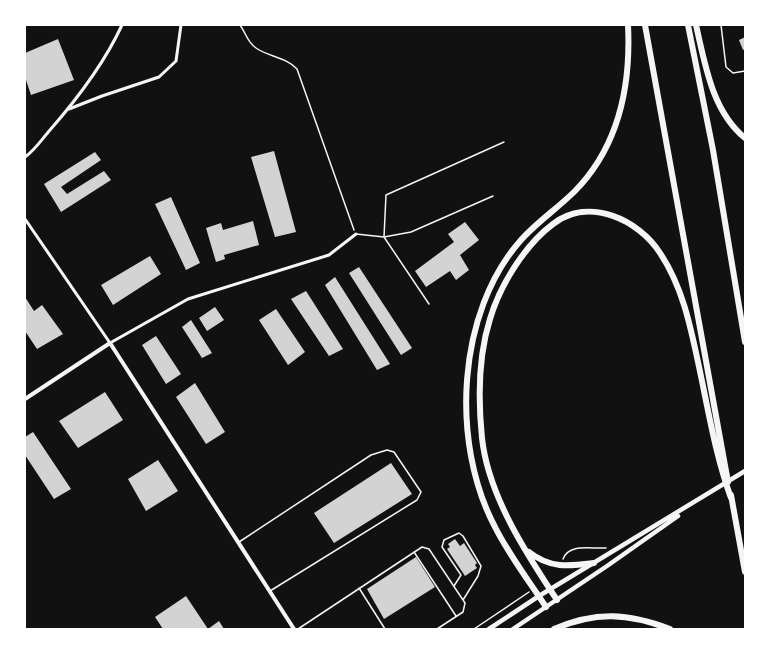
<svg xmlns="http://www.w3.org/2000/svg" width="770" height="654" font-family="Merriweather,serif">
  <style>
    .building { fill: #d3d3d3 }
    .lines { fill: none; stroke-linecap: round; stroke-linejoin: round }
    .path { stroke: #f5f5f5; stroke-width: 1.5 }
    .service { stroke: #f5f5f5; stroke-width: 1.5 }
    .minor { stroke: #f5f5f5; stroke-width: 3 }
    .tertiary { stroke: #f5f5f5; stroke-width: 4 }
    .secondary { stroke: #f5f5f5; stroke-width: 4.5 }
    .motorway { stroke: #f5f5f5; stroke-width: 6 }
  </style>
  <rect width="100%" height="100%" fill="#111"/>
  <path class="building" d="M 745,37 L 745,49 L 743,50 L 739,40 Z
    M 58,39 L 74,80 L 31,95 L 25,77 L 25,53 Z
    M 274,151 L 296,232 L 275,237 L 251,157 Z
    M 95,152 L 101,160 L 61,187 L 67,194 L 104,171 L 111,180 L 61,212 L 44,184 Z
    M 171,197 L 200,263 L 186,270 L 155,204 Z
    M 253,221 L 259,245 L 224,255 L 225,259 L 216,262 L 206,228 L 221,223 L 223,230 Z
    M 465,222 L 479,240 L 460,255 L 469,270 L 456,280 L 450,271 L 426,287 L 415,271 L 454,242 L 448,234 Z
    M 150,256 L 161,274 L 113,305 L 101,285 Z
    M 359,267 L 412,348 L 401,355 L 349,273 Z
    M 335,277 L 390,364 L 377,370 L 325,285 Z
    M 306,291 L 343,349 L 329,356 L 291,299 Z
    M 25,297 L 34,311 L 42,305 L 63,334 L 37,349 L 25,331 L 25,317 L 30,314 L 25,317 Z
    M 215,307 L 224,320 L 207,331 L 199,318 Z
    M 276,309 L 305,352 L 288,365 L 259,320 Z
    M 191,320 L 212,353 L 202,358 L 182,327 Z
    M 156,336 L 181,374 L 166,384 L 142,345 Z
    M 195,383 L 225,432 L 206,444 L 176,397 Z
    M 105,392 L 123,420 L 78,448 L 59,421 Z
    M 33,432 L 71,489 L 54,499 L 25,455 L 25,437 Z
    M 158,460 L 178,491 L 146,511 L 128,479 Z
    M 391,463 L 412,494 L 334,543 L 314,513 Z
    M 455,539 L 460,546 L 464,543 L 477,563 L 475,565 L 477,568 L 465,576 L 447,549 L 450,547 L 448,544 Z
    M 416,557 L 435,587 L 384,619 L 367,589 Z
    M 186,596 L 208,629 L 219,621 L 224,629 L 163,629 L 155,617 Z"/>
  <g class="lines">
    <path class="path" d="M 240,25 C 246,33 247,42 256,48 C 269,57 286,57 297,69 L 354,230
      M 721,25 L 726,67 L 733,73 L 745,71
      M 563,559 C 569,543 591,549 606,548
      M 474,629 L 529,592"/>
    <path class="service" d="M 356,234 L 384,237 L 411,232 L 493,196
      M 429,304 L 384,237 L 386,195 L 504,142
      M 239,542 L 371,455 L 387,450 L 394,452 L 421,492 L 417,500 L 270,591
      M 414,552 L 456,616
      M 454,586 L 461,575 L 442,547 L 444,540 L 459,533 L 463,536 L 481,566 L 478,576 L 463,600
      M 359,588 L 385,629
      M 298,629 L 422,547 L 429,549 L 465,603 L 463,612 L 437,629"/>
    <path class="minor" d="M 69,109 L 102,96 L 159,77 L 176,61 L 181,25
      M 25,157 C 35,150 42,139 50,130 C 78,98 104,64 122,25
      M 25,219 L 110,343 L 188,299 L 329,255 L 356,234"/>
    <path class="tertiary" d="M 25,399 L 110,343 L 294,629"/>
    <path class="secondary" d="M 489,629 L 539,596 L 745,471
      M 513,629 L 607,566 L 678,516"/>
    <path class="motorway" d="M 645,25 L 728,482
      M 688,25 L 713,150 L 745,342
      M 696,25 C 705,64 712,111 745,138
      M 731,495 L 745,572
      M 529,552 C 550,569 570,566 594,563
      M 557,600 C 526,553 488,495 482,438 C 478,399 478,357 490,319 C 500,285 525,245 553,224 C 589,196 639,220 660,253 C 682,286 690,324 698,362 C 708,408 715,454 731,498
      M 546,607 C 529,581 509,555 495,527 C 450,442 457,312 521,240 C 537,222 558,208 575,191 C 619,146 631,86 628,25
      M 554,629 C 596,611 628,613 670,629"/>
  </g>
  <rect width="770" height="654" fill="none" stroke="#ffffff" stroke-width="52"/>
</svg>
